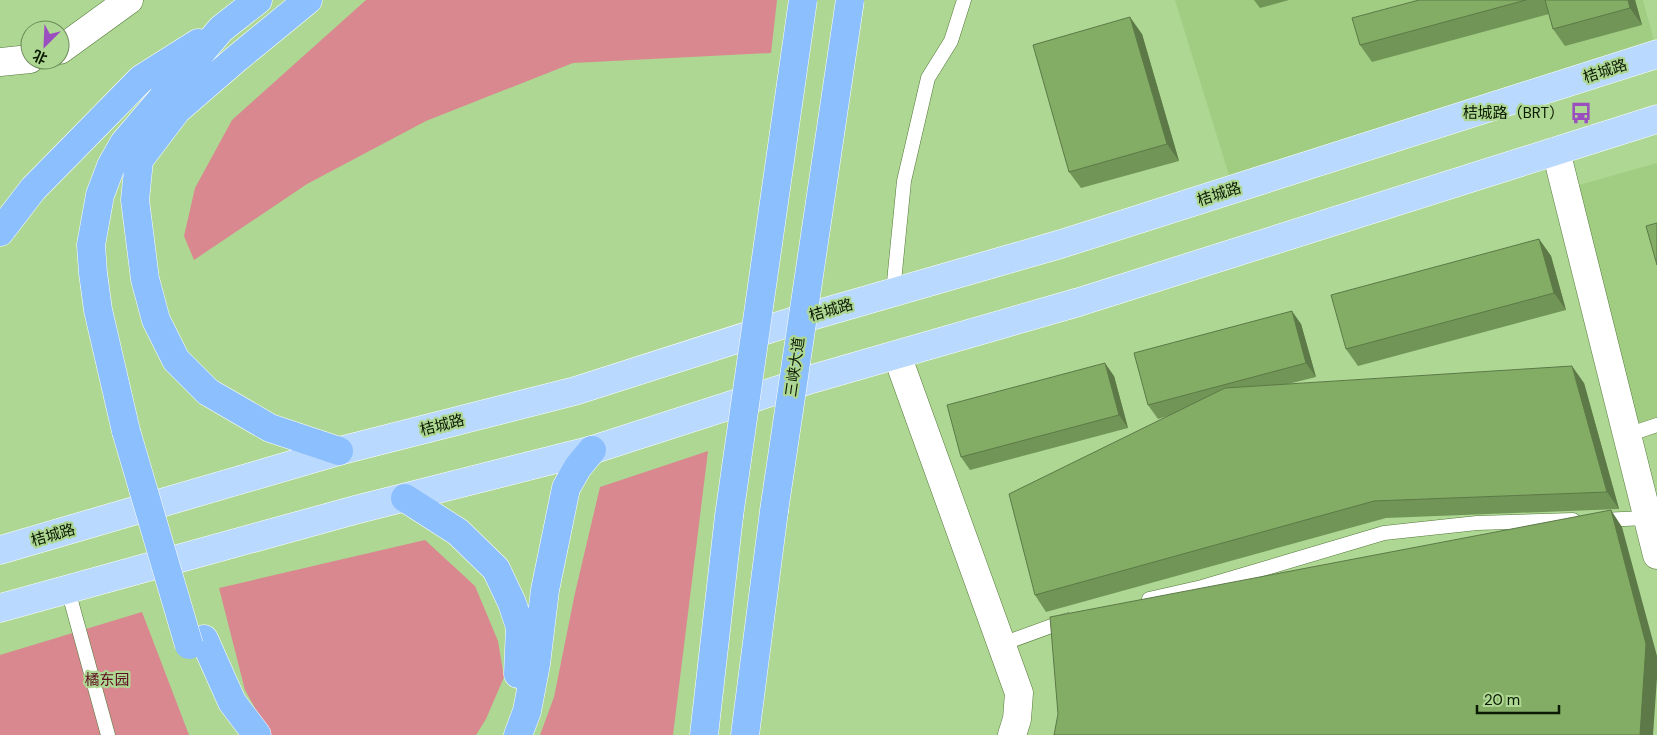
<svg xmlns="http://www.w3.org/2000/svg" width="1657" height="735" font-family="'DM Sans','Noto Sans SC',sans-serif">
  <style>
    .built { fill: #a0cd82 }
    .green { fill: #d98890 }
    .lines { fill: none; stroke-linecap: round; stroke-linejoin: round }
    .lane-casing { stroke: #537838; stroke-width: 15 }
    .street-casing { stroke: #537838; stroke-width: 29 }
    .primary-casing { stroke: #fff; stroke-width: 29 }
    .highway-casing { stroke: #fff; stroke-width: 29 }
    .lane { stroke: #fff; stroke-width: 14 }
    .street { stroke: #fff; stroke-width: 28 }
    .primary { stroke: #bad9fe; stroke-width: 28 }
    .highway { stroke: #8cbffd; stroke-width: 28 }
    .highway-bridge-casing { stroke: #fff; stroke-width: 29; stroke-linecap: butt }
    .highway-bridge { stroke: #8cbffd; stroke-width: 28 }
    .wall { fill: #719557 }
    .shaded-wall { fill: #5c7947 }
    .building { fill: #83ad65; stroke: #5c7947 }
    .labels { text-anchor: middle; dominant-baseline: central; stroke-width: 4.5; stroke-linejoin: round; paint-order: stroke }
    .street-label { font-size: 15px; fill: #0b1a02; stroke: #aed793 }
    .poi-label { font-size: 15px; fill: #0b1a02; stroke: #aed793; text-anchor: end }
    .park-label { font-size: 15px; fill: #5e0d21; stroke: #aed793 }
  </style>
  <rect width="100%" height="100%" fill="#aed793"/>
  <path class="built" d="M 1175,0 L 1643,0 L 1654,41 L 1229,175 Z
    M 1657,163 L 1657,425 L 1627,435 L 1565,189 Z"/>
  <path class="green" d="M 366,0 L 777,0 L 771,53 L 573,63 L 426,121 L 307,184 L 194,260 L 184,236 L 195,188 L 232,120 Z
    M 708,451 L 673,735 L 540,735 L 554,697 L 575,593 L 600,487 Z
    M 425,540 L 475,586 L 498,641 L 504,677 L 486,719 L 476,735 L 270,735 L 245,690 L 219,588 Z
    M 142,612 L 189,735 L 0,735 L 0,655 Z"/>
  <g class="lines">
    <g class="lane-casing">
      <path id="lane" d="M 893,292 L 904,181 L 928,78 L 951,41 L 964,0
        M 1627,435 L 1657,425
        M 1599,520 L 1648,518
        M 68,590 L 108,735
        M 1149,599 L 1202,587 L 1384,533 L 1477,523 L 1573,520
        M 1002,644 L 1068,620"/>
    </g>
    <g class="street-casing">
      <path id="street" d="M 60,50 L 129,0
        M 0,62 L 30,59
        M 1556,151 L 1657,555
        M 897,355 L 1019,693 L 1017,719 L 1012,735"/>
    </g>
    <g class="primary-casing">
      <path id="primary" d="M 0,550 L 339,451 L 575,391 L 794,321 L 1061,244 L 1657,54
        M 0,608 L 355,510 L 592,450 L 812,379 L 1079,302 L 1657,119"/>
    </g>
    <g class="highway-casing">
      <path id="highway" d="M 308,0 L 236,59 L 177,110 L 139,160 L 135,200 L 145,279 L 156,320 L 176,360 L 208,392 L 270,428 L 339,451
        M 0,232 L 33,189 L 141,79 L 198,43
        M 126,431 L 98,310 L 93,273 L 91,245 L 100,195 L 111,166 L 124,143 L 221,29 L 258,0
        M 405,498 L 458,532 L 496,569 L 512,603 L 520,627 L 518,674
        M 204,639 L 232,702 L 257,735
        M 518,735 L 527,711 L 536,664 L 545,590 L 566,488 L 578,467 L 592,450
        M 704,735 L 729,516
        M 745,735 L 774,511"/>
    </g>
    <use href="#lane" class="lane"/>
    <use href="#street" class="street"/>
    <use href="#primary" class="primary"/>
    <use href="#highway" class="highway"/>
    <g class="highway-bridge-casing">
      <path id="highway-bridge" d="M 126,431 L 189,645
        M 774,511 L 850,0
        M 729,516 L 803,0"/>
    </g>
    <use href="#highway-bridge" class="highway-bridge"/>
  </g>
  <path class="wall" d="M 1254,0 L 1289,0 L 1260,8 Z
    M 1419,0 L 1635,0 L 1642,25 L 1565,46 L 1553,29 L 1549,14 L 1372,62 L 1360,45 Z
    M 1142,34 L 1179,161 L 1081,188 L 1069,172 Z
    M 1539,239 L 1551,256 L 1566,310 L 1358,366 L 1346,349 Z
    M 1301,324 L 1316,377 L 1288,384 L 1584,383 L 1619,509 L 1386,518 L 1046,612 L 1035,595 L 1168,416 L 1158,419 L 1148,405 Z
    M 1114,376 L 1128,428 L 970,470 L 961,457 Z"/>
  <path class="shaded-wall" d="M 1628,0 L 1635,0 L 1642,25 L 1630,8 Z
    M 1130,17 L 1142,34 L 1179,161 L 1167,144 Z
    M 1539,239 L 1551,256 L 1566,310 L 1554,293 Z
    M 1292,311 L 1301,324 L 1316,377 L 1306,363 Z
    M 1105,363 L 1114,376 L 1128,428 L 1119,415 Z
    M 1572,366 L 1584,383 L 1619,509 L 1607,492 Z
    M 1611,510 L 1622,527 L 1657,656 L 1657,678 L 1653,735 L 1640,735 Z"/>
  <path class="building" d="M 1419,0 L 1526,0 L 1360,45 L 1352,18 Z
    M 1545,0 L 1628,0 L 1630,8 L 1553,29 Z
    M 1130,17 L 1167,144 L 1069,172 L 1033,45 Z
    M 1657,223 L 1657,265 L 1646,226 Z
    M 1539,239 L 1554,293 L 1346,349 L 1331,295 Z
    M 1292,311 L 1306,363 L 1148,405 L 1134,353 Z
    M 1105,363 L 1119,415 L 961,457 L 947,405 Z
    M 1572,366 L 1607,492 L 1374,501 L 1035,595 L 1009,494 L 1225,388 Z
    M 1611,510 L 1646,644 L 1640,735 L 1054,735 L 1058,714 L 1050,617 Z"/>
  <defs>
    <g id="bus-bare" transform="scale(1.725)"><path d="M-5-6H5V4H4V6H2V4H-2V6H-4V4H-5ZM-3.5-4V0h7V-4ZM-3.5 1.2v1.5H-2V1.2ZM2 1.2v1.5H3.5V1.2Z" fill="#9b4ec0" stroke="#aed793" stroke-width="2.5" paint-order="stroke"/></g>
  </defs>
  <g fill-rule="evenodd">
    <use href="#bus-bare" x="1581" y="113"/>
  </g>
  <g class="labels">
    <g class="street-label">
      <text transform="translate(1605 71) rotate(-18)">桔城路</text>
      <text transform="translate(1219 194) rotate(-18)">桔城路</text>
      <text transform="translate(831 310) rotate(-16)">桔城路</text>
      <text transform="translate(795 367) rotate(-82)">三峡大道</text>
      <text transform="translate(442 425) rotate(-14)">桔城路</text>
      <text transform="translate(53 535) rotate(-16)">桔城路</text>
    </g>
    <g class="poi-label">
      <text x="1564" y="113">桔城路（BRT）</text>
    </g>
    <g class="park-label">
      <text x="107" y="680">橘东园</text>
    </g>
  </g>
  <g transform="translate(45 45) rotate(204)"><circle r="24" fill="#aed793" stroke="#6d8b59"/>
  <path d="M0-4L9 19L0 12L-9 19Z" fill="#9b4ec0"/>
  <text y="-8" font-size="14" font-weight="bold" text-anchor="middle" fill="#0b1a02">北</text>
  </g>
  <path d="M1477 705v8h82v-8" fill="none" stroke="#0b1a02" stroke-width="2.5"/>
  <text x="1484" y="705" font-size="15" fill="#0b1a02" stroke="#aed793" stroke-width="4" paint-order="stroke">20 m</text>
</svg>
